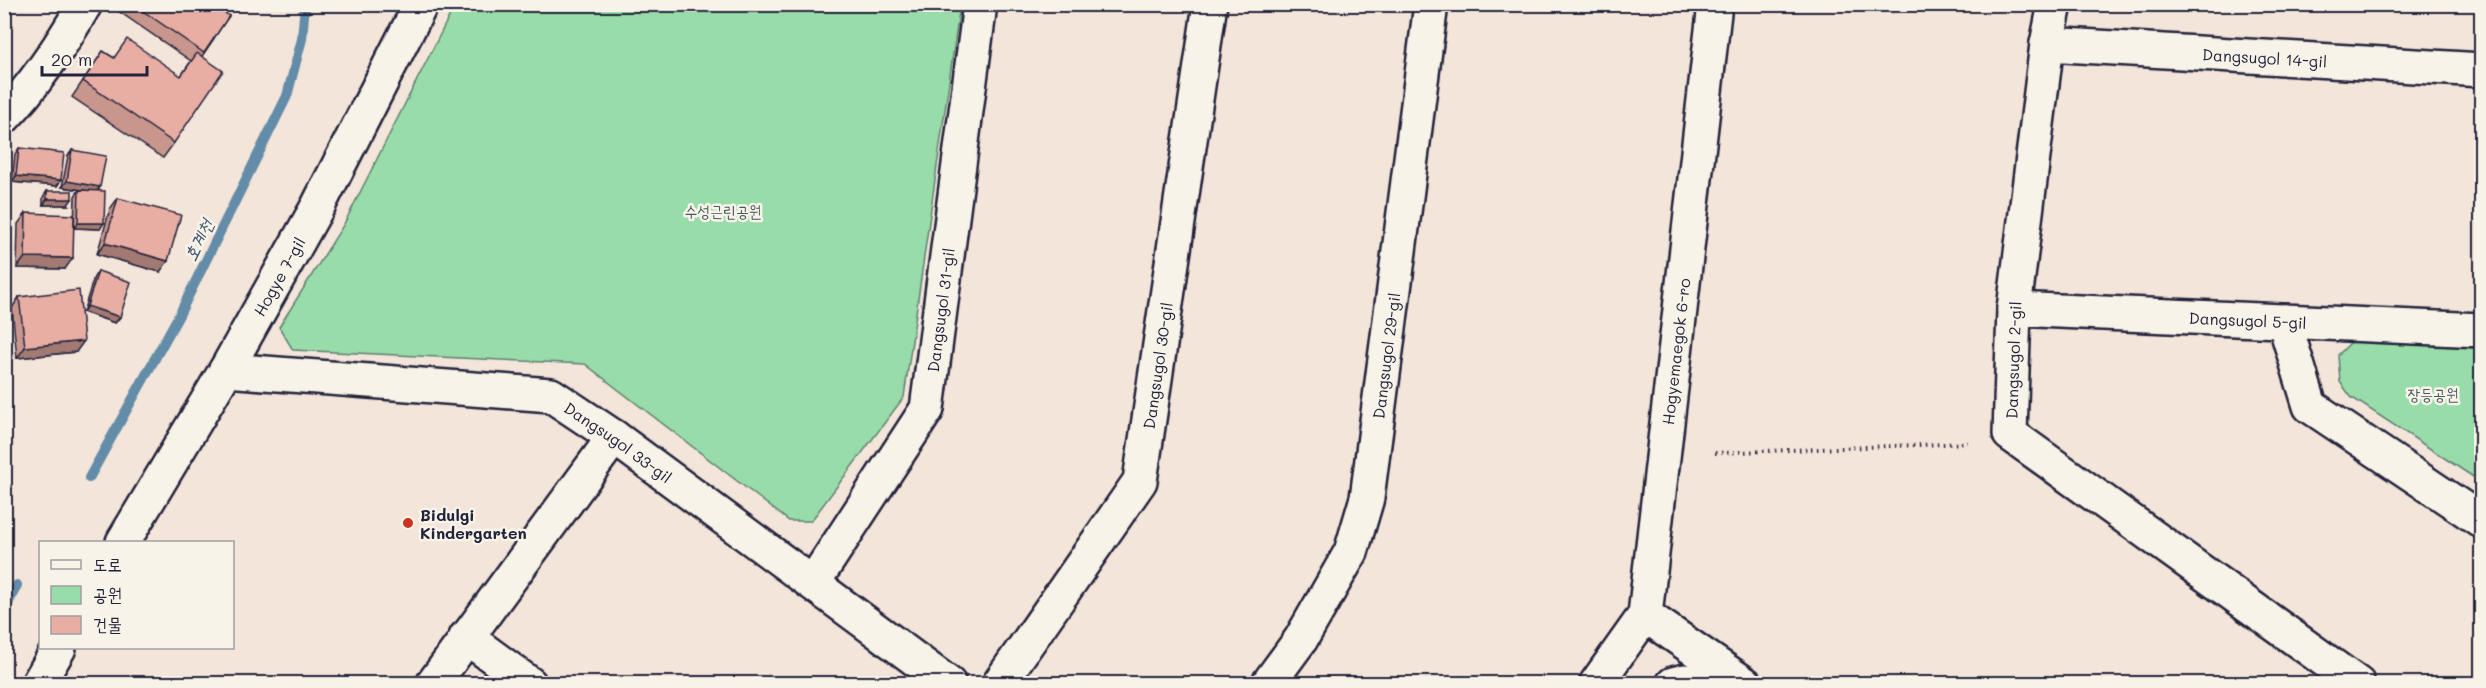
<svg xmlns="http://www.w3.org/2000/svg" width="2486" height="688" font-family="Mali,'Poor Story',sans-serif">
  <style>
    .green { fill: #98dca9; stroke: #5d7f72; stroke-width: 1.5 }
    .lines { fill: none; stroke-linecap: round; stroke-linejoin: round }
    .stream { stroke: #638ca8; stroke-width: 10 }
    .minor-casing { stroke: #22223b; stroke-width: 38 }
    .tertiary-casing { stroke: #22223b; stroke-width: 38 }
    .path { stroke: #22223b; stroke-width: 4; stroke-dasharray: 1.5 4.5; stroke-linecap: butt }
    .minor { stroke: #f7f3e8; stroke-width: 33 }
    .tertiary { stroke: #f7f3e8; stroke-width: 33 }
    .wall { fill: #c8968d; stroke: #22223b; stroke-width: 1.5 }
    .shaded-wall { fill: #a27a73; stroke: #22223b; stroke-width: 1.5 }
    .building { fill: #e8aea4; stroke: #22223b; stroke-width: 1.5 }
    .poi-dot { fill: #c8321e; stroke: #f7f3e8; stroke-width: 2 }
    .labels { text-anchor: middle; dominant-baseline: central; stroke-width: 5; stroke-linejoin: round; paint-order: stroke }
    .street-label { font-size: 16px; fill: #22223b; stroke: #f7f3e8 }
    .park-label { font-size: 16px; fill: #455a5c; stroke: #f7f3e8 }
    .poi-label { font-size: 16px; font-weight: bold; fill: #22223b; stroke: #f7f3e8; text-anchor: start }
    .water-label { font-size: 18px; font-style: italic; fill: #435772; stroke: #f7f3e8 }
  </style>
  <rect width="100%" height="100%" fill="#f4e5da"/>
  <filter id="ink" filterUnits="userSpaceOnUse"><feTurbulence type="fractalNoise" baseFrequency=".0167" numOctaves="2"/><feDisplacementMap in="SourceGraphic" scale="12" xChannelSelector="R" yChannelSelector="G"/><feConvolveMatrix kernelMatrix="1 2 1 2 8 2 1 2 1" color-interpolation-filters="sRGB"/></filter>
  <g filter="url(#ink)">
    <path class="green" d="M 455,5 L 960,5 L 904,397 L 811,521 L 789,521 L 585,364 L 293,350 L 279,327 L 344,224 Z
      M 2353,340 L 2481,347 L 2481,482 L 2351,397 L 2340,382 L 2338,355 Z"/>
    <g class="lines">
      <path class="stream" d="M 89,478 L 179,315 L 287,96 L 302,39 L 305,4
        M 4,612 L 17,585"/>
      <g class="minor-casing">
        <g id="minor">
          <path d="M 2055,4 L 2047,44 L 2014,309 L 2010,434 L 2358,684"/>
          <path id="s1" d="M 2047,44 L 2482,70"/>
          <path d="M 4,117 C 36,84 62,44 85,4"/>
          <path id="s2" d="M 2014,309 L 2482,330"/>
          <path d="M 2284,321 L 2310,406 L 2482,521"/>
          <path id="s3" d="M 226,370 L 551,395 L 614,437 L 949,684"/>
          <path id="s4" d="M 123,542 L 226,370 L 318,206 L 421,4"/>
          <path id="s5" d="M 813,583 L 927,409 L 980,4"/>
          <path d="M 466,637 L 530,684"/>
          <path d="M 38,684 L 59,648"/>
          <path d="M 433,684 L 614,437"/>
          <path id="s6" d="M 999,684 L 1140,481 L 1210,4"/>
          <path id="s7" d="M 1268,684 L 1301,639 L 1351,552 L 1367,498 L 1431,4"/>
        </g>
      </g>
      <g class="tertiary-casing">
        <g id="tertiary">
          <path d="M 1645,615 L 1745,684"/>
          <path id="s8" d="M 1596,684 L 1645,615 L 1715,4"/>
          <path d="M 1673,684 L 1685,681 L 1708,684"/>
        </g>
      </g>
      <path class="path" d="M 1715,453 L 1968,443"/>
      <use href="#minor" class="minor"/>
      <use href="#tertiary" class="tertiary"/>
    </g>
    <path class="wall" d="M 112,4 L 212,4 L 229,16 L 202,56 L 174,143 L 163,158 L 72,97 L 103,51 L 114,58 L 181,76 L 191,61 L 111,6 Z
      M 19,148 L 61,180 L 57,186 L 12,182 L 15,154 Z
      M 72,150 L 100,187 L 98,191 L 100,229 L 74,228 L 75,196 L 79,190 L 81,190 L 62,187 L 68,156 Z
      M 47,191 L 68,205 L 43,205 L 43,197 Z
      M 118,198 L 160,272 L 97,254 L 110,209 Z
      M 26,213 L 65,269 L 17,268 L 18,224 Z
      M 98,271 L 120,317 L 115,323 L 83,312 L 94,277 Z
      M 19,297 L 76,352 L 17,358 L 12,308 Z"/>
    <path class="shaded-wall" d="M 16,176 L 61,180 L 57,186 L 12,182 Z
      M 67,181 L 100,187 L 96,192 L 62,187 Z
      M 47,199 L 72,199 L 68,205 L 43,205 Z
      M 78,223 L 104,223 L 100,229 L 74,228 Z
      M 105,243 L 168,261 L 160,272 L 97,254 Z
      M 25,257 L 73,258 L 65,269 L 17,268 Z
      M 87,306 L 120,317 L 115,323 L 83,312 Z
      M 84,341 L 76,352 L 17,358 L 25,347 Z"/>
    <path class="building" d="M 133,4 L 212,4 L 229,16 L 204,53 Z
      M 127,39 L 181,76 L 197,53 L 223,71 L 174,143 L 83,81 L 103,51 L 114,58 Z
      M 19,148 L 64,153 L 61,180 L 16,176 Z
      M 72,150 L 106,156 L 100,187 L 67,181 Z
      M 79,190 L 105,191 L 104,223 L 78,223 Z
      M 47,191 L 72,191 L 72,199 L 47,199 Z
      M 118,198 L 181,215 L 168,261 L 105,243 Z
      M 26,213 L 74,215 L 73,258 L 25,257 Z
      M 98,271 L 131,282 L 120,317 L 87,306 Z
      M 79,290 L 84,341 L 25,347 L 19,297 Z"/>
  </g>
  <circle class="poi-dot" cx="408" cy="523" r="6"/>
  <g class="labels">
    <g class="street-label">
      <text stroke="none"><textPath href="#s1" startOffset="218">Dangsugol 14-gil</textPath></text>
      <text stroke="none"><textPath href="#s4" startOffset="308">Hogye 7-gil</textPath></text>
      <text stroke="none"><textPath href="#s5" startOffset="308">Dangsugol 31-gil</textPath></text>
      <text stroke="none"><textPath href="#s2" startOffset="234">Dangsugol 5-gil</textPath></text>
      <text stroke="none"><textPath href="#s8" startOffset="350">Hogyemaegok 6-ro</textPath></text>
      <text stroke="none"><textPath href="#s7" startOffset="356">Dangsugol 29-gil</textPath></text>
      <text transform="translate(2013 360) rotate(-88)">Dangsugol 2-gil</text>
      <text stroke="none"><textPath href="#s6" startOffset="364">Dangsugol 30-gil</textPath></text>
      <text stroke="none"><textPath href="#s3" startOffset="408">Dangsugol 33-gil</textPath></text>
    </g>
    <g class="park-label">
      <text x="723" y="210">수성근린공원</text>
      <text x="2433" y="393">장등공원</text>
    </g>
    <g class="poi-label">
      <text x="420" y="514">Bidulgi<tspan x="420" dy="18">Kindergarten</tspan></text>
    </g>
    <g class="water-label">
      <text transform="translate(198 240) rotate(-64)">호계천</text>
    </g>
  </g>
  <rect width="2486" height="688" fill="none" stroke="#f7f3e8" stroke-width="24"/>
  <rect x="12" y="12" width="2462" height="664" fill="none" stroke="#22223b" stroke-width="2" filter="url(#ink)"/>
  <rect x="39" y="541" width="195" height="108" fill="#f7f3e8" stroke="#a29fa3" stroke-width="1.5"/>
  <rect x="51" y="560" width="30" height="9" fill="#f7f3e8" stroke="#a29fa3" stroke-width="1.5"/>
  <text x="93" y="571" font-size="18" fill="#22223b">도로</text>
  <rect x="51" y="586" width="30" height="18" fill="#98dca9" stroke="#a29fa3" stroke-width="1.5"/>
  <text x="93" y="601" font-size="18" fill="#22223b">공원</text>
  <rect x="51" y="616" width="30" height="18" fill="#e8aea4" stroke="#a29fa3" stroke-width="1.5"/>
  <text x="93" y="631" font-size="18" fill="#22223b">건물</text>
  <path d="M42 66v9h105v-9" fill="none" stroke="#22223b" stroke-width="3"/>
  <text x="51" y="66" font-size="18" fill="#22223b" stroke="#f7f3e8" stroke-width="4.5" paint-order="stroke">20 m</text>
</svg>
